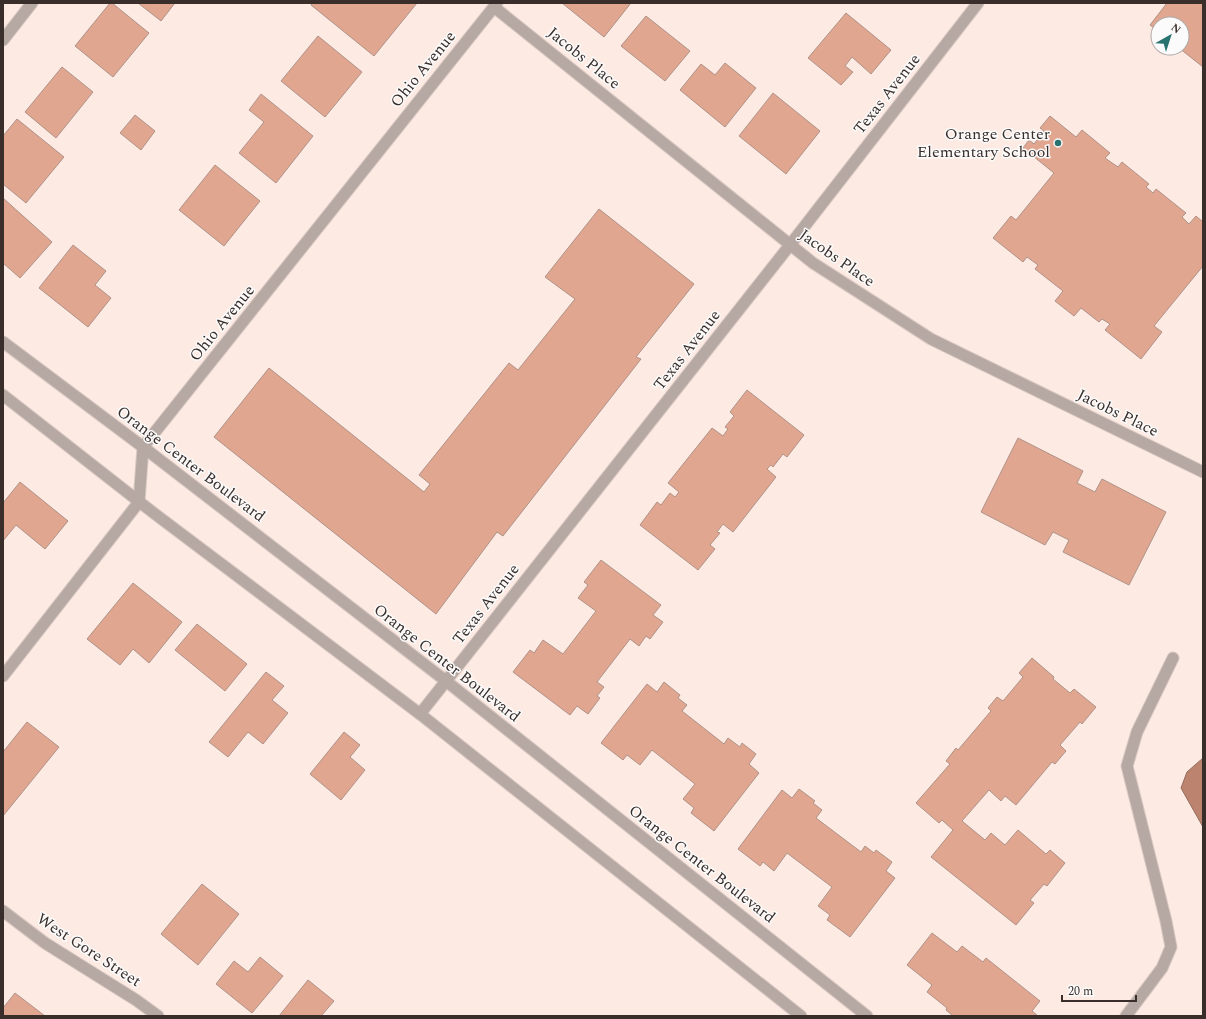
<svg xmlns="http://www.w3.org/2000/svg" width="1206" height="1019" font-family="Spectral,serif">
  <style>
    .water { fill: #bc846f; stroke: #956a5a }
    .building { fill: #e1a690; stroke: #af9288 }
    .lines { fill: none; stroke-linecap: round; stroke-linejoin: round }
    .service-casing { stroke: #d9c8c2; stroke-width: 13 }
    .minor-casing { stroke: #d9c8c2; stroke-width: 13 }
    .tertiary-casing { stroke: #d9c8c2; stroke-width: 13 }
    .service { stroke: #b6a9a4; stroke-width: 11 }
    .minor { stroke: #b6a9a4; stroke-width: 11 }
    .tertiary { stroke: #b6a9a4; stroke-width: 11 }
    .poi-dot { fill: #28726f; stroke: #fbfbfb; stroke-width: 1.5 }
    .labels { text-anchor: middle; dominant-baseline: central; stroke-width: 3; stroke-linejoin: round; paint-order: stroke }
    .street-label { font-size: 16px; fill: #3a2e2a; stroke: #fbfbfb }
    .poi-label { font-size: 16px; fill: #3a2e2a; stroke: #fbfbfb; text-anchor: end }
  </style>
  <rect width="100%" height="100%" fill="#fceae3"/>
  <path class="water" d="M 1203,758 L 1203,827 L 1181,788 L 1187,772 Z"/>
  <path class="building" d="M 110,3 L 112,3 L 149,33 L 113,77 L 75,46 Z
    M 138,3 L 175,3 L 161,21 Z
    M 312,3 L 417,3 L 374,56 L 311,5 Z
    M 562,3 L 631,3 L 604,37 Z
    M 1167,3 L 1203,3 L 1203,67 L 1179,48 L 1182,48 L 1182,24 L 1158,24 L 1158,31 L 1150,25 Z
    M 846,13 L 891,50 L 871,74 L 852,57 L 845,66 L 853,72 L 841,85 L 808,58 Z
    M 646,16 L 690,51 L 665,81 L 621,46 Z
    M 318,36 L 362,72 L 325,117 L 281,81 Z
    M 725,63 L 756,88 L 725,127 L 680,90 L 701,64 L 715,75 Z
    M 62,67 L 93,92 L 56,138 L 25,112 Z
    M 773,93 L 820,131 L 786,174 L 739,136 Z
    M 261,94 L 313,136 L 276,183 L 239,153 L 264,122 L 249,110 Z
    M 135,115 L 155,131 L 141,150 L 120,133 Z
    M 1050,116 L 1076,137 L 1082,130 L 1110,153 L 1105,158 L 1118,167 L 1122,162 L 1149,184 L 1146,187 L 1153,193 L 1156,189 L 1186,213 L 1182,217 L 1189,224 L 1196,216 L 1203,222 L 1203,266 L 1154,326 L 1162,332 L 1141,359 L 1105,330 L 1110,324 L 1102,319 L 1099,322 L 1081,308 L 1074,316 L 1055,301 L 1063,291 L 1035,269 L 1038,265 L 1027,257 L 1023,262 L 993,238 L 1011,216 L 1016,220 L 1054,173 L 1023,148 L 1029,140 L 1034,144 L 1044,131 L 1040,128 Z
    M 17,119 L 64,157 L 26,203 L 3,184 L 3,136 Z
    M 215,165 L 260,201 L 224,246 L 179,210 Z
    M 3,198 L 52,242 L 20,278 L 3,263 Z
    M 599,209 L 694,284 L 636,357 L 641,359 L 503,536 L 497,532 L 436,614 L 214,437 L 269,368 L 424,492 L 430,484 L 419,475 L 509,363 L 518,370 L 575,299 L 545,277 Z
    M 73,245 L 106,271 L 95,285 L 111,298 L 88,327 L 39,288 Z
    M 747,390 L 804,435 L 787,457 L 783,454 L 773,467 L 771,465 L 767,469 L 776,477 L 733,532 L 723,524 L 717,532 L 720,533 L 710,545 L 715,549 L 698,570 L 640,525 L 657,502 L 661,505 L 670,493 L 675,497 L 679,492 L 668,483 L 712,428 L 723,436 L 728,429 L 725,427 L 734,416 L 730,412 Z
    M 1018,438 L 1083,471 L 1077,483 L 1095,492 L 1102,479 L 1166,512 L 1129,585 L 1063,552 L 1069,540 L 1053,532 L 1045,545 L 981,512 Z
    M 20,482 L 68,521 L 45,549 L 16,525 L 3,541 L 3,503 Z
    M 601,560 L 661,605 L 653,615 L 663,622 L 650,639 L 646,636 L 639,646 L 630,639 L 597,682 L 604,687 L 597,696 L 600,698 L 588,714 L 577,706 L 570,715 L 513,672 L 530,650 L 534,653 L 543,640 L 563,654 L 596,611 L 578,598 L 588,585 L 584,582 Z
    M 133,583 L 182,622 L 149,663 L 133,649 L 120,665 L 87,639 Z
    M 197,624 L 247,664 L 225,691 L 175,650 Z
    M 1032,658 L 1054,677 L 1053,679 L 1070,693 L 1074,689 L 1096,707 L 1082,724 L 1080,722 L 1060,745 L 1066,751 L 1055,764 L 1052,762 L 1016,805 L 1005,796 L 1001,801 L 989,790 L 962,821 L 985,840 L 991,833 L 1005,845 L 1018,830 L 1046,854 L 1050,850 L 1065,863 L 1047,886 L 1044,884 L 1030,900 L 1034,903 L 1016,925 L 931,857 L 953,830 L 942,820 L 939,823 L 916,803 L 950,764 L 946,761 L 956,748 L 958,750 L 991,711 L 988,708 L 997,697 L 1003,701 L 1023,677 L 1019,673 Z
    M 266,672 L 284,686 L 272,700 L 288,713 L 263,744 L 248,732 L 228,757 L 209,742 Z
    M 664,682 L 680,695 L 678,698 L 687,705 L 682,711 L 724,744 L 728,738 L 740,747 L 742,743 L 756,754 L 749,764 L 759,773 L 714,831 L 691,813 L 694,808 L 683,799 L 695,784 L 652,750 L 640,765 L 627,755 L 623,760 L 601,743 L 647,684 L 657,692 Z
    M 27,722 L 59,747 L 3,816 L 3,752 Z
    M 344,732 L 360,745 L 350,757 L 365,770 L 341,800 L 310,774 Z
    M 799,789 L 815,801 L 813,803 L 822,810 L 816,818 L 861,852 L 865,846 L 874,853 L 876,850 L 892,862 L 886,871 L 895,878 L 850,937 L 827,920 L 830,915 L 818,906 L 832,887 L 787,853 L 774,871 L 763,862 L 760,866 L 738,849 L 782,790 L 792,798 Z
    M 202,884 L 239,914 L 198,965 L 161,934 Z
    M 932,933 L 957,952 L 962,946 L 983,962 L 986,958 L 1040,1001 L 1032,1011 L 1038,1016 L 953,1016 L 946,1010 L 947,1008 L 927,992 L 932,985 L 907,965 Z
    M 260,957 L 283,976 L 252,1013 L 216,984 L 234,961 L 248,972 Z
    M 308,980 L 334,1001 L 322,1015 L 323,1016 L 279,1016 Z
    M 15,993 L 45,1016 L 3,1016 L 3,1008 Z"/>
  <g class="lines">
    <g class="service-casing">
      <path id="service" d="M 1126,1016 L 1162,968 L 1171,947 L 1166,921 L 1127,766 L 1137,732 L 1173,658"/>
    </g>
    <g class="minor-casing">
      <path id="minor" d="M 494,7 L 813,263 L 931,339 L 1203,472
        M 3,40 L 32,3
        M 3,676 L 139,502 L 143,447 L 497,3
        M 420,714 L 790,245 L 978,3
        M 3,911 L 45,943 L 136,1000 L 158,1016"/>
    </g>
    <g class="tertiary-casing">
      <path id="tertiary" d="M 3,342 L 143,447 L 446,681 L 867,1016
        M 3,395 L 155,514 L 420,714 L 801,1016"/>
    </g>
    <use href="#service" class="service"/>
    <use href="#minor" class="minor"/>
    <use href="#tertiary" class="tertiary"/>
  </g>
  <circle class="poi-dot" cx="1058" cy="143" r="4"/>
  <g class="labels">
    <g class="street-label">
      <text transform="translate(584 58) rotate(39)">Jacobs Place</text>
      <text transform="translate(423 69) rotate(-51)">Ohio Avenue</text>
      <text transform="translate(887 94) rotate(-52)">Texas Avenue</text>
      <text transform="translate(837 258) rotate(35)">Jacobs Place</text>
      <text transform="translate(222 323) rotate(-51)">Ohio Avenue</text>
      <text transform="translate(687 350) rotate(-52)">Texas Avenue</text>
      <text transform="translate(1118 413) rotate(26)">Jacobs Place</text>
      <text transform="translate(191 464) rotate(37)">Orange Center Boulevard</text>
      <text transform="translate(486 604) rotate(-52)">Texas Avenue</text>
      <text transform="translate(447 663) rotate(38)">Orange Center Boulevard</text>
      <text transform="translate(702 864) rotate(38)">Orange Center Boulevard</text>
      <text transform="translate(89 950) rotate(33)">West Gore Street</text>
    </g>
    <g class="poi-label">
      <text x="1050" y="134">Orange Center<tspan x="1050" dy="18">Elementary School</tspan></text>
    </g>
  </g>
  <rect width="1206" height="1019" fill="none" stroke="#3a2e2a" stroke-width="8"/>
  <g transform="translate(1170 36) rotate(39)"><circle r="19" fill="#fbfbfb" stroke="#aea9a7"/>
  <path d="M0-3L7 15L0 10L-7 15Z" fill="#28726f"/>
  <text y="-6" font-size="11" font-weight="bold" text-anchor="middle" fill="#3a2e2a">N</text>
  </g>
  <path d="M1062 995v6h74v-6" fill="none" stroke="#3a2e2a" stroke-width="2"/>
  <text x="1068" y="995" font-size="12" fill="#3a2e2a" stroke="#fbfbfb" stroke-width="3" paint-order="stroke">20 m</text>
</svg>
